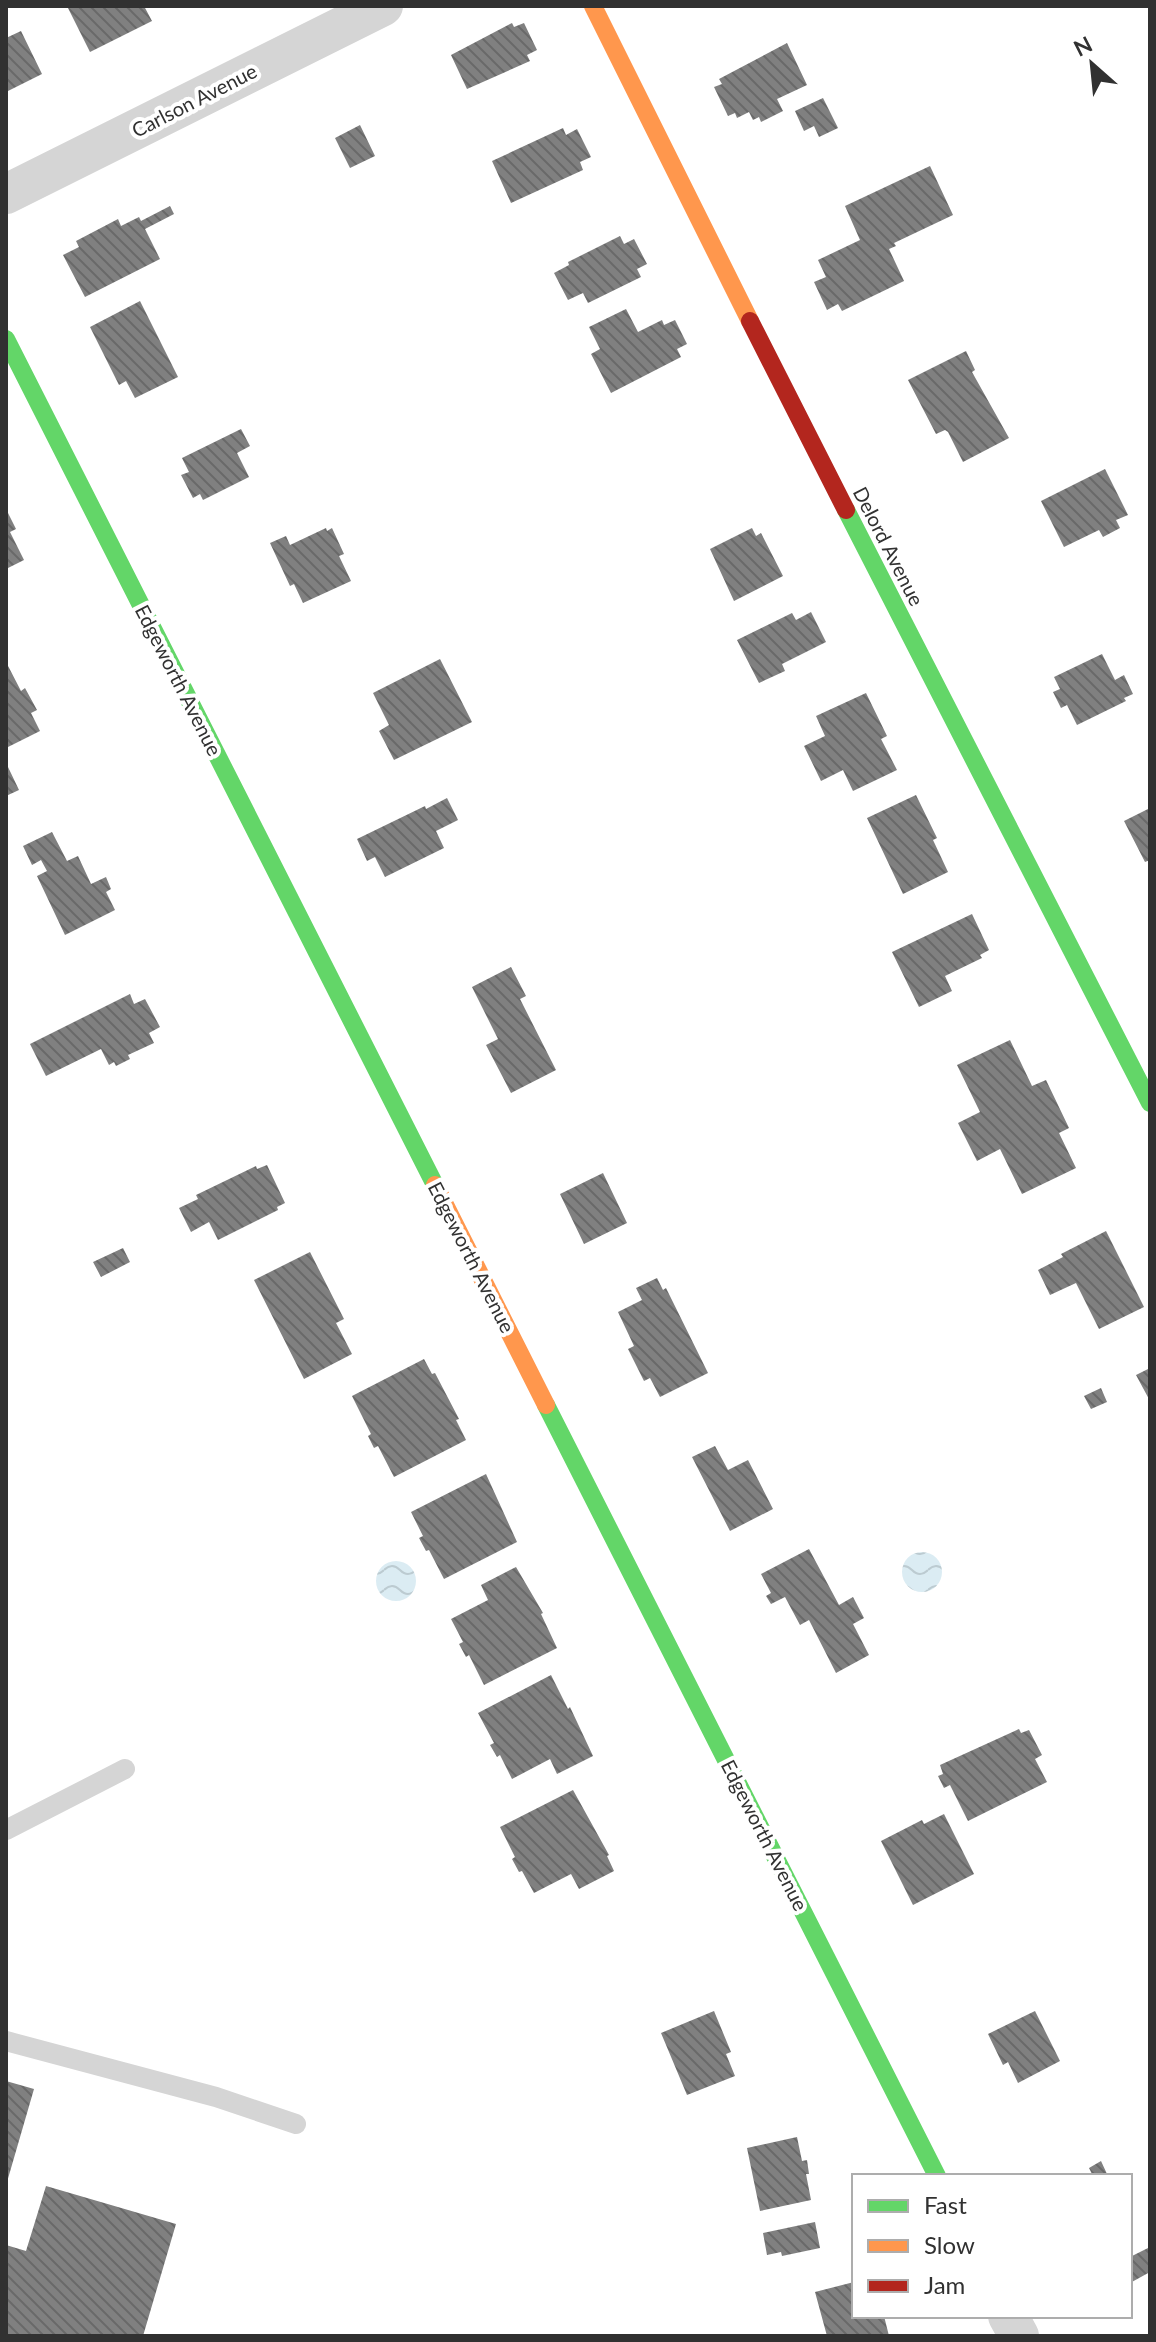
<svg xmlns="http://www.w3.org/2000/svg" width="1156" height="2342" font-family="Lato,sans-serif">
  <style>
    .water { fill: url(#water-waves) }
    .building { fill: url(#building-back-hatch) }
    .lines { fill: none; stroke-linecap: round; stroke-linejoin: round }
    .lane { stroke: #d5d5d5; stroke-width: 20 }
    .street { stroke: #d5d5d5; stroke-width: 40 }
    .fast { stroke: #63d668; stroke-width: 18 }
    .slow { stroke: #ff974d; stroke-width: 18 }
    .jam { stroke: #b3261e; stroke-width: 18 }
    .labels { text-anchor: middle; dominant-baseline: central; stroke-width: 8; stroke-linejoin: round; paint-order: stroke }
    .street-label { font-size: 20px; fill: #313131; stroke: #fff }
  </style>
  <defs>
    <pattern id="water-waves" width="16" height="10" patternUnits="userSpaceOnUse" patternTransform="scale(2)"><rect width="16" height="10" fill="#dbecf3"/><path d="M0 5q4-4 8 0t8 0" fill="none" stroke="#bccbd1"/></pattern>
    <pattern id="building-back-hatch" width="6" height="6" patternUnits="userSpaceOnUse" patternTransform="scale(2)"><rect width="6" height="6" fill="#808080"/><path d="M-1 5l2 2M0 0l6 6M5-1l2 2" fill="none" stroke="#696969"/></pattern>
  </defs>
  <rect width="100%" height="100%" fill="#fff"/>
  <path class="water" d="M902 1572a20 20 0 1 1 40 0a20 20 0 1 1-40 0Z
    M376 1581a20 20 0 1 1 40 0a20 20 0 1 1-40 0Z"/>
  <path class="building" d="M 67,6 L 144,6 L 152,21 L 90,52 Z
    M 512,23 L 514,27 L 524,23 L 537,50 L 527,55 L 530,61 L 467,89 L 451,55 Z
    M 21,31 L 42,74 L 6,92 L 6,38 Z
    M 787,43 L 807,85 L 777,99 L 783,111 L 761,122 L 759,117 L 753,120 L 749,112 L 737,118 L 735,113 L 728,116 L 714,87 L 722,84 L 719,79 Z
    M 823,98 L 838,128 L 819,137 L 814,126 L 804,131 L 795,111 Z
    M 360,125 L 375,156 L 350,168 L 335,138 Z
    M 563,128 L 566,135 L 577,129 L 591,157 L 580,162 L 583,170 L 511,203 L 492,161 Z
    M 930,166 L 953,215 L 894,243 L 896,246 L 889,249 L 904,281 L 842,311 L 838,304 L 827,310 L 814,282 L 826,277 L 818,260 L 860,240 L 845,206 Z
    M 170,206 L 174,214 L 145,229 L 160,259 L 85,297 L 63,255 L 79,247 L 76,241 L 118,219 L 121,226 L 139,217 L 141,221 Z
    M 620,236 L 624,244 L 634,239 L 647,264 L 637,269 L 641,277 L 588,303 L 583,293 L 568,300 L 554,273 L 569,265 L 568,262 Z
    M 140,301 L 178,377 L 135,398 L 126,381 L 119,385 L 90,327 Z
    M 626,309 L 638,332 L 662,320 L 664,325 L 675,320 L 687,344 L 677,349 L 681,357 L 611,393 L 591,354 L 600,349 L 589,327 Z
    M 966,351 L 975,370 L 972,372 L 1009,438 L 963,462 L 948,432 L 945,430 L 936,434 L 908,380 Z
    M 241,429 L 250,446 L 237,453 L 249,477 L 203,500 L 200,494 L 193,498 L 181,475 L 189,472 L 182,458 Z
    M 1105,469 L 1128,515 L 1116,520 L 1120,528 L 1103,537 L 1099,530 L 1064,547 L 1041,501 Z
    M 6,509 L 16,529 L 10,532 L 24,560 L 6,569 Z
    M 326,528 L 327,531 L 332,528 L 344,554 L 339,556 L 351,581 L 303,603 L 294,584 L 290,586 L 270,543 L 286,536 L 290,545 Z
    M 752,528 L 756,536 L 761,533 L 783,576 L 734,601 L 710,549 Z
    M 811,612 L 826,642 L 782,664 L 785,671 L 759,683 L 737,640 L 792,613 L 796,620 Z
    M 1102,654 L 1115,680 L 1124,675 L 1133,694 L 1124,698 L 1126,701 L 1077,725 L 1067,705 L 1061,708 L 1053,692 L 1060,689 L 1054,677 Z
    M 440,659 L 472,722 L 394,760 L 379,731 L 389,725 L 373,693 Z
    M 6,662 L 21,691 L 25,688 L 37,710 L 31,713 L 40,731 L 6,748 Z
    M 866,693 L 887,736 L 881,739 L 897,770 L 853,791 L 843,770 L 821,781 L 804,746 L 825,736 L 816,716 Z
    M 8,767 L 19,790 L 6,796 L 6,768 Z
    M 916,795 L 937,838 L 933,840 L 948,872 L 903,894 L 867,818 Z
    M 447,798 L 458,820 L 436,831 L 444,848 L 385,877 L 375,857 L 367,861 L 357,839 L 425,806 L 426,809 Z
    M 1150,808 L 1150,860 L 1145,862 L 1124,821 Z
    M 52,832 L 67,861 L 78,856 L 91,884 L 106,877 L 111,889 L 106,892 L 115,910 L 65,935 L 37,876 L 47,871 L 41,860 L 32,865 L 23,846 Z
    M 972,914 L 989,950 L 980,955 L 982,958 L 945,976 L 952,991 L 919,1007 L 892,952 Z
    M 511,967 L 526,996 L 520,999 L 556,1070 L 511,1093 L 486,1045 L 498,1039 L 472,987 Z
    M 130,994 L 134,1004 L 145,999 L 160,1027 L 149,1033 L 154,1043 L 128,1055 L 130,1059 L 116,1066 L 114,1062 L 109,1065 L 101,1049 L 46,1076 L 30,1044 Z
    M 1010,1040 L 1032,1086 L 1046,1080 L 1069,1128 L 1059,1133 L 1076,1168 L 1022,1194 L 1000,1149 L 977,1161 L 958,1123 L 980,1112 L 957,1065 Z
    M 267,1165 L 285,1203 L 277,1207 L 278,1210 L 218,1240 L 209,1222 L 191,1232 L 179,1208 L 198,1199 L 196,1195 L 256,1166 L 257,1169 Z
    M 603,1173 L 627,1223 L 584,1244 L 560,1194 Z
    M 1106,1231 L 1144,1307 L 1099,1329 L 1076,1283 L 1050,1295 L 1038,1270 L 1063,1257 L 1061,1254 Z
    M 123,1248 L 130,1262 L 101,1277 L 93,1262 Z
    M 310,1252 L 344,1319 L 336,1323 L 352,1354 L 304,1379 L 254,1280 Z
    M 657,1278 L 663,1290 L 666,1288 L 708,1373 L 660,1397 L 650,1378 L 644,1381 L 628,1349 L 634,1346 L 618,1312 L 642,1300 L 636,1288 Z
    M 424,1359 L 432,1374 L 435,1373 L 459,1419 L 456,1420 L 466,1440 L 394,1477 L 378,1446 L 374,1448 L 368,1436 L 371,1434 L 352,1396 Z
    M 1150,1368 L 1150,1401 L 1136,1375 Z
    M 1101,1388 L 1107,1402 L 1091,1409 L 1084,1396 Z
    M 715,1446 L 728,1470 L 748,1460 L 773,1509 L 730,1531 L 692,1457 Z
    M 486,1474 L 517,1542 L 444,1579 L 429,1550 L 426,1551 L 419,1538 L 423,1536 L 411,1512 Z
    M 809,1549 L 839,1605 L 853,1597 L 864,1618 L 853,1624 L 869,1655 L 836,1673 L 809,1620 L 800,1625 L 785,1597 L 771,1604 L 766,1596 L 771,1593 L 761,1574 Z
    M 516,1567 L 543,1613 L 541,1614 L 557,1648 L 484,1685 L 469,1655 L 466,1657 L 459,1644 L 463,1642 L 451,1619 L 488,1600 L 481,1585 Z
    M 551,1675 L 568,1709 L 570,1707 L 593,1756 L 557,1774 L 550,1759 L 512,1779 L 500,1755 L 497,1757 L 490,1745 L 494,1743 L 478,1713 Z
    M 1019,1729 L 1021,1733 L 1029,1730 L 1042,1755 L 1035,1759 L 1047,1782 L 968,1821 L 950,1785 L 944,1788 L 938,1776 L 943,1774 L 940,1765 Z
    M 573,1790 L 609,1855 L 607,1856 L 614,1871 L 579,1889 L 571,1874 L 534,1893 L 522,1871 L 519,1872 L 512,1859 L 515,1857 L 500,1827 Z
    M 944,1814 L 974,1874 L 913,1905 L 881,1841 L 922,1820 L 924,1824 Z
    M 714,2011 L 731,2052 L 726,2054 L 735,2076 L 687,2095 L 661,2033 Z
    M 1035,2011 L 1060,2061 L 1018,2083 L 1008,2062 L 1003,2065 L 988,2034 Z
    M 6,2081 L 34,2089 L 7,2182 L 6,2182 Z
    M 797,2137 L 802,2161 L 807,2160 L 809,2174 L 806,2174 L 811,2200 L 760,2211 L 747,2148 Z
    M 1101,2161 L 1107,2174 L 1093,2176 L 1089,2168 Z
    M 46,2186 L 176,2224 L 143,2336 L 6,2336 L 6,2245 L 26,2251 Z
    M 815,2222 L 820,2248 L 782,2256 L 781,2252 L 767,2255 L 763,2233 Z
    M 1150,2247 L 1150,2272 L 1130,2283 L 1130,2257 Z
    M 854,2282 L 854,2316 L 884,2316 L 889,2336 L 827,2336 L 815,2292 Z"/>
  <g class="lines">
    <path class="lane" d="M 6,1830 L 125,1769
      M 6,2041 L 216,2097 L 296,2124"/>
    <path class="street" d="M 6,194 L 383,6
      M 1008,2316 L 1019,2336"/>
    <path class="fast" d="M 6,339 L 435,1185
      M 846,510 L 1150,1103
      M 546,1405 L 937,2176"/>
    <path class="slow" d="M 593,6 L 750,321
      M 435,1185 L 546,1405"/>
    <path class="jam" d="M 750,321 L 846,510"/>
  </g>
  <g class="labels">
    <g class="street-label">
      <text transform="translate(194 100) rotate(-27)">Carlson Avenue</text>
      <text transform="translate(889 546) rotate(63)">Delord Avenue</text>
      <text transform="translate(179 680) rotate(63)">Edgeworth Avenue</text>
      <text transform="translate(472 1257) rotate(63)">Edgeworth Avenue</text>
      <text transform="translate(765 1835) rotate(63)">Edgeworth Avenue</text>
    </g>
  </g>
  <rect width="1156" height="2342" fill="none" stroke="#313131" stroke-width="16"/>
  <rect x="852" y="2174" width="280" height="144" fill="#ffffff" stroke="#adadad" stroke-width="2"/>
  <rect x="868" y="2200" width="40" height="12" fill="#63d668" stroke="#adadad" stroke-width="2"/>
  <text x="924" y="2214" font-size="24" fill="#313131">Fast</text>
  <rect x="868" y="2240" width="40" height="12" fill="#ff974d" stroke="#adadad" stroke-width="2"/>
  <text x="924" y="2254" font-size="24" fill="#313131">Slow</text>
  <rect x="868" y="2280" width="40" height="12" fill="#b3261e" stroke="#adadad" stroke-width="2"/>
  <text x="924" y="2294" font-size="24" fill="#313131">Jam</text>
  <g transform="translate(1092 64) rotate(333)" stroke="#ffffff" stroke-width="6" paint-order="stroke">
  <path d="M0-6L14 30L0 20L-14 30Z" fill="#313131"/>
  <text y="-12" font-size="22" font-weight="bold" text-anchor="middle" fill="#313131">N</text>
  </g>
</svg>
